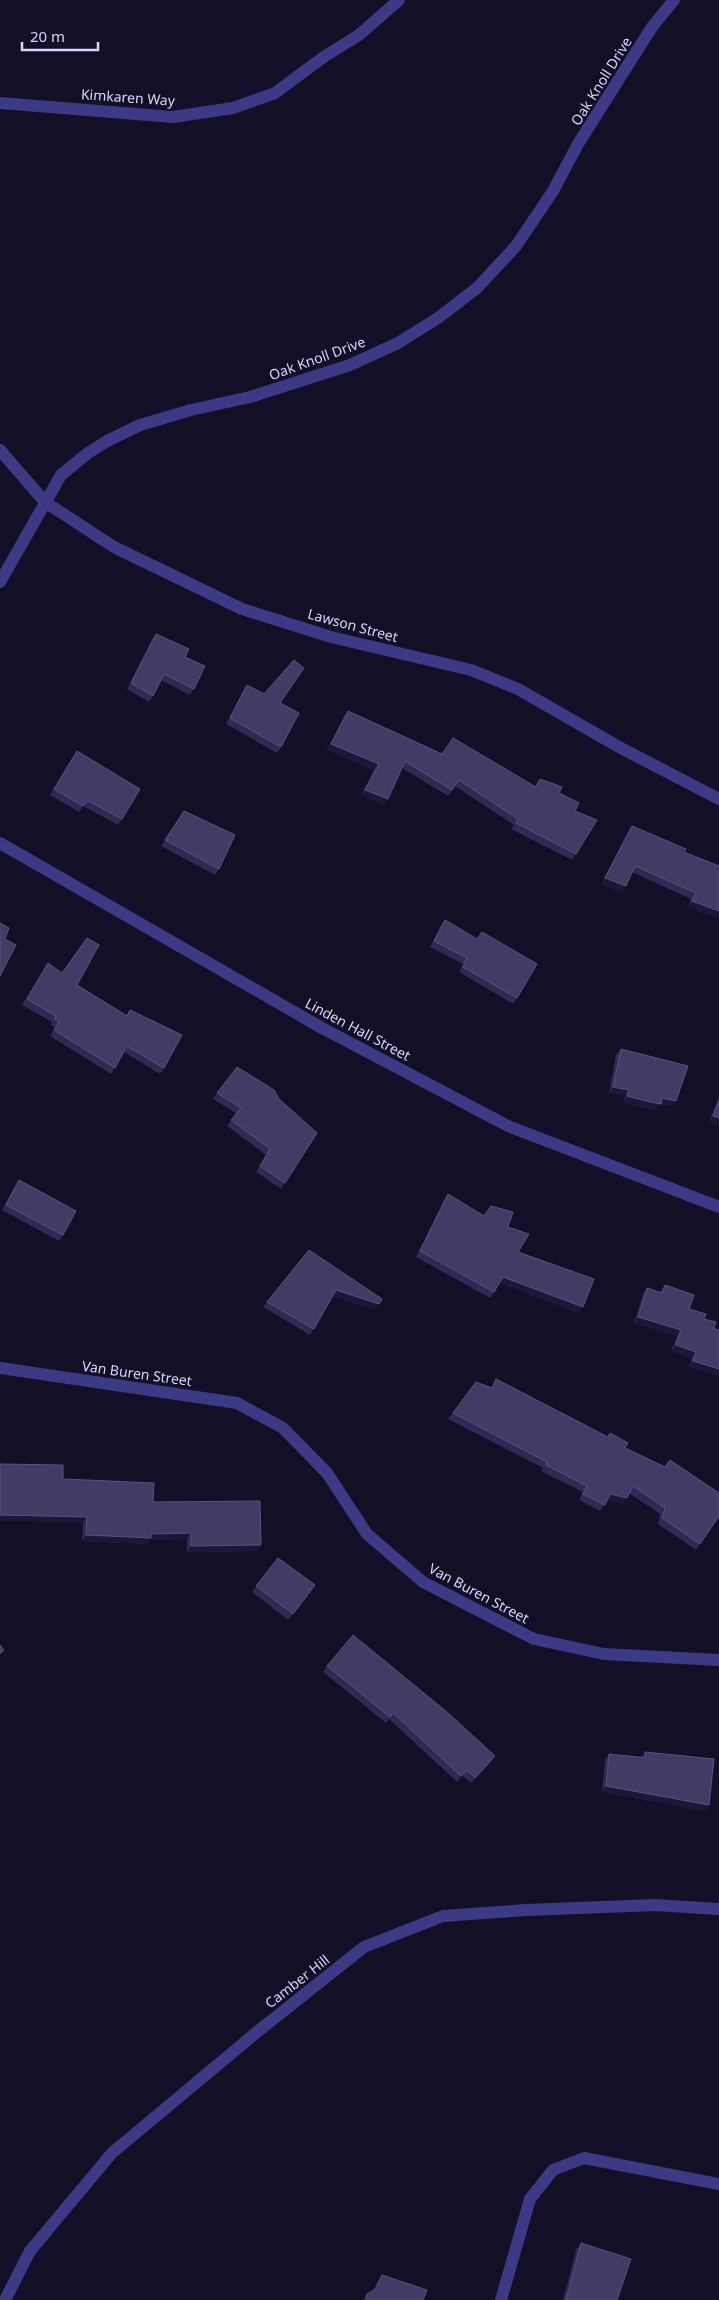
<svg xmlns="http://www.w3.org/2000/svg" width="719" height="2300" font-family="'Noto Sans',sans-serif">
  <style>
    .lines { fill: none; stroke-linecap: round; stroke-linejoin: round }
    .minor { stroke: #3d3a85; stroke-width: 12 }
    .wall { fill: #312854 }
    .shaded-wall { fill: #1d163a }
    .building { fill: #433a66; stroke: #5a527e }
    .labels { text-anchor: middle; dominant-baseline: central; stroke-width: 4; stroke-linejoin: round; paint-order: stroke }
    .street-label { font-size: 14px; fill: #d9d4ff; stroke: #130f26 }
  </style>
  <rect width="100%" height="100%" fill="#130f26"/>
  <g class="lines">
    <path class="minor" d="M 0,103 L 173,117 L 233,108 L 275,93 L 325,56 L 359,35 L 399,0
      M 0,450 L 45,502 L 114,547 L 242,609 L 331,637 L 471,670 L 518,689 L 619,747 L 719,799
      M 0,582 L 61,475 L 88,453 L 107,441 L 140,425 L 191,410 L 250,397 L 350,365 L 398,343 L 438,318 L 477,288 L 516,246 L 553,191 L 578,144 L 652,27 L 674,0
      M 0,843 L 322,1028 L 508,1126 L 719,1207
      M 0,1368 L 237,1403 L 283,1428 L 327,1473 L 367,1534 L 423,1582 L 534,1639 L 604,1654 L 719,1660
      M 5,2300 L 30,2251 L 112,2153 L 257,2032 L 364,1947 L 443,1916 L 526,1910 L 655,1905 L 719,1909
      M 501,2300 L 530,2199 L 553,2170 L 584,2158 L 719,2184"/>
  </g>
  <path class="wall" d="M 156,634 L 185,657 L 194,689 L 190,695 L 161,680 L 153,696 L 149,702 L 127,689 L 152,640 Z
    M 247,685 L 280,703 L 281,747 L 277,753 L 226,724 L 243,691 Z
    M 348,711 L 442,754 L 535,786 L 540,779 L 559,793 L 575,811 L 576,854 L 572,860 L 511,829 L 514,825 L 455,786 L 448,796 L 402,768 L 388,799 L 384,805 L 361,795 L 374,770 L 327,750 L 344,717 Z
    M 77,751 L 122,819 L 118,825 L 85,807 L 79,812 L 50,795 Z
    M 184,811 L 219,869 L 215,875 L 161,846 Z
    M 632,826 L 684,852 L 719,866 L 719,918 L 688,907 L 691,899 L 632,872 L 626,886 L 621,892 L 601,884 L 628,832 Z
    M 445,920 L 477,939 L 517,998 L 513,1004 L 459,972 L 463,964 L 430,947 L 441,926 Z
    M 48,963 L 77,985 L 126,1016 L 130,1010 L 164,1068 L 160,1074 L 124,1052 L 111,1074 L 50,1036 L 55,1028 L 51,1025 L 52,1022 L 22,1005 Z
    M 621,1049 L 672,1106 L 660,1104 L 656,1110 L 642,1107 L 623,1102 L 625,1096 L 609,1093 L 616,1055 Z
    M 217,1093 L 279,1099 L 317,1133 L 281,1189 L 256,1172 L 266,1155 L 227,1126 L 237,1114 L 213,1099 Z
    M 719,1096 L 719,1126 L 709,1122 Z
    M 19,1180 L 63,1235 L 59,1241 L 2,1210 L 15,1186 Z
    M 448,1194 L 484,1216 L 508,1227 L 518,1252 L 579,1313 L 500,1283 L 490,1298 L 416,1257 L 444,1200 Z
    M 309,1250 L 375,1310 L 332,1296 L 310,1335 L 263,1307 Z
    M 665,1285 L 689,1309 L 704,1319 L 714,1329 L 719,1330 L 719,1376 L 689,1367 L 692,1358 L 671,1351 L 677,1336 L 634,1323 L 643,1294 L 647,1288 L 660,1292 Z
    M 496,1379 L 607,1437 L 610,1433 L 625,1448 L 719,1516 L 696,1550 L 658,1524 L 660,1514 L 629,1493 L 623,1504 L 607,1500 L 600,1511 L 579,1500 L 583,1492 L 541,1471 L 543,1468 L 448,1419 L 476,1382 L 491,1388 Z
    M 63,1479 L 153,1502 L 257,1551 L 187,1552 L 187,1539 L 149,1540 L 147,1544 L 82,1541 L 83,1523 Z
    M 278,1558 L 315,1585 L 288,1620 L 252,1592 Z
    M 327,1666 L 495,1756 L 491,1762 L 471,1783 L 462,1776 L 457,1782 L 389,1719 L 386,1723 L 323,1672 Z
    M 645,1752 L 709,1805 L 705,1811 L 602,1792 L 605,1760 L 609,1754 L 641,1757 Z
    M 581,2243 L 617,2300 L 563,2300 L 576,2250 Z
    M 382,2275 L 423,2300 L 363,2300 L 367,2294 L 373,2291 L 376,2284 Z"/>
  <path class="shaded-wall" d="M 331,744 L 379,764 L 374,770 L 327,750 Z
    M 365,790 L 388,799 L 384,805 L 361,795 Z
    M 89,801 L 85,807 L 79,812 L 83,806 Z
    M 605,878 L 626,886 L 621,892 L 601,884 Z
    M 692,901 L 719,911 L 719,918 L 688,907 Z
    M 613,1087 L 629,1090 L 625,1096 L 609,1093 Z
    M 627,1096 L 662,1098 L 676,1101 L 672,1106 L 660,1104 L 656,1110 L 623,1102 Z
    M 713,1116 L 719,1118 L 719,1126 L 709,1122 Z
    M 503,1277 L 583,1307 L 579,1313 L 499,1283 Z
    M 336,1290 L 379,1304 L 375,1310 L 332,1296 Z
    M 638,1317 L 681,1330 L 677,1336 L 634,1323 Z
    M 676,1345 L 696,1352 L 692,1358 L 671,1351 Z
    M 693,1361 L 719,1369 L 719,1376 L 689,1367 Z
    M 610,1494 L 627,1498 L 623,1504 L 606,1500 Z
    M 0,1515 L 87,1517 L 83,1523 L 0,1521 Z
    M 191,1533 L 187,1539 L 149,1540 L 147,1544 L 82,1541 L 86,1535 Z
    M 261,1545 L 257,1551 L 187,1552 L 191,1546 Z
    M 495,1756 L 491,1762 L 471,1783 L 475,1778 Z
    M 606,1786 L 709,1805 L 705,1811 L 602,1792 Z"/>
  <path class="building" d="M 156,634 L 189,649 L 185,657 L 205,666 L 194,689 L 164,674 L 153,696 L 131,683 Z
    M 294,660 L 304,668 L 280,703 L 299,713 L 281,747 L 230,718 L 247,685 L 264,694 Z
    M 348,711 L 442,754 L 453,738 L 536,787 L 540,779 L 562,787 L 559,793 L 579,803 L 575,811 L 597,820 L 576,854 L 516,823 L 518,819 L 459,780 L 452,790 L 405,761 L 388,799 L 365,790 L 379,764 L 331,744 Z
    M 77,751 L 140,789 L 122,819 L 89,801 L 83,806 L 54,789 Z
    M 184,811 L 235,835 L 219,869 L 165,840 Z
    M 632,826 L 686,849 L 684,852 L 719,866 L 719,911 L 692,901 L 696,893 L 635,866 L 626,886 L 605,878 Z
    M 445,920 L 477,939 L 482,932 L 537,964 L 517,998 L 463,967 L 467,958 L 434,941 Z
    M 0,923 L 9,928 L 5,939 L 16,945 L 0,976 Z
    M 87,938 L 99,945 L 77,985 L 127,1016 L 130,1010 L 182,1035 L 164,1068 L 127,1046 L 115,1068 L 54,1030 L 59,1022 L 55,1019 L 56,1016 L 27,999 L 48,963 L 62,973 Z
    M 621,1049 L 688,1066 L 676,1101 L 662,1098 L 661,1104 L 646,1101 L 627,1096 L 629,1090 L 613,1087 Z
    M 237,1067 L 274,1090 L 279,1099 L 317,1133 L 285,1183 L 260,1166 L 270,1149 L 231,1120 L 241,1108 L 217,1093 Z
    M 719,1101 L 719,1118 L 713,1116 Z
    M 19,1180 L 76,1211 L 63,1235 L 6,1205 Z
    M 448,1194 L 484,1216 L 491,1206 L 513,1212 L 508,1227 L 529,1234 L 518,1252 L 594,1279 L 583,1307 L 503,1277 L 494,1292 L 420,1251 Z
    M 309,1250 L 382,1299 L 379,1304 L 336,1290 L 314,1329 L 267,1302 Z
    M 665,1285 L 694,1295 L 689,1309 L 706,1314 L 704,1319 L 716,1322 L 714,1329 L 719,1330 L 719,1369 L 693,1361 L 696,1352 L 676,1345 L 681,1330 L 638,1317 L 647,1288 L 662,1293 Z
    M 496,1379 L 608,1437 L 610,1433 L 628,1443 L 625,1448 L 665,1467 L 670,1460 L 719,1493 L 719,1516 L 700,1544 L 662,1518 L 665,1508 L 633,1486 L 627,1498 L 610,1494 L 605,1505 L 583,1494 L 587,1486 L 546,1465 L 547,1462 L 453,1413 L 476,1382 L 492,1388 Z
    M 0,1464 L 63,1465 L 63,1479 L 154,1483 L 153,1502 L 260,1501 L 261,1545 L 191,1546 L 191,1533 L 151,1534 L 151,1538 L 86,1535 L 87,1517 L 0,1515 Z
    M 278,1558 L 315,1585 L 293,1614 L 256,1586 Z
    M 353,1635 L 447,1712 L 495,1756 L 475,1778 L 467,1770 L 461,1776 L 393,1713 L 390,1717 L 327,1666 Z
    M 0,1645 L 4,1650 L 0,1654 Z
    M 645,1752 L 714,1759 L 709,1805 L 606,1786 L 609,1754 L 646,1758 Z
    M 581,2243 L 631,2259 L 617,2300 L 566,2300 Z
    M 382,2275 L 427,2290 L 423,2300 L 366,2300 L 367,2294 L 376,2289 Z"/>
  <g class="labels">
    <g class="street-label">
      <text transform="translate(601 81) rotate(-58)">Oak Knoll Drive</text>
      <text transform="translate(128 97) rotate(4)">Kimkaren Way</text>
      <text transform="translate(317 358) rotate(-20)">Oak Knoll Drive</text>
      <text transform="translate(353 625) rotate(15)">Lawson Street</text>
      <text transform="translate(358 1029) rotate(28)">Linden Hall Street</text>
      <text transform="translate(137 1373) rotate(8)">Van Buren Street</text>
      <text transform="translate(479 1593) rotate(28)">Van Buren Street</text>
      <text transform="translate(297 1981) rotate(-38)">Camber Hill</text>
    </g>
  </g>
  <path d="M22 42v8h76v-8" fill="none" stroke="#d9d4ff" stroke-width="2.5"/>
  <text x="30" y="42" font-size="15" fill="#d9d4ff" stroke="#130f26" stroke-width="4" paint-order="stroke">20 m</text>
</svg>
